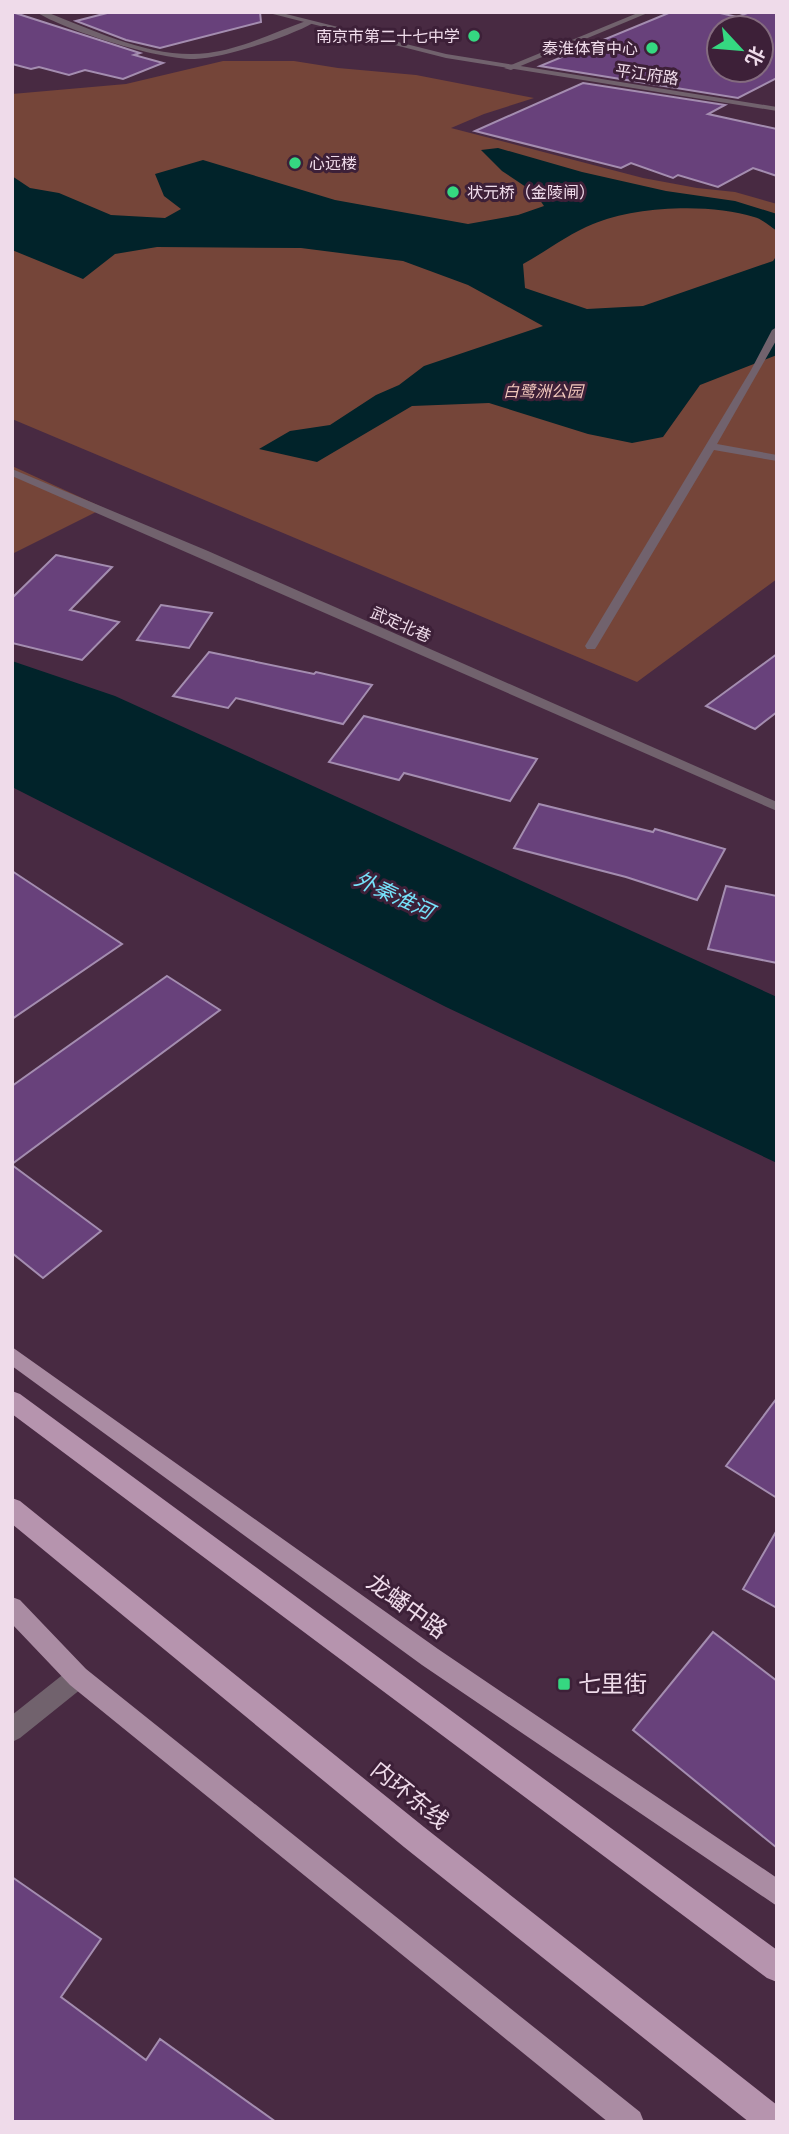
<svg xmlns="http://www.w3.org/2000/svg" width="789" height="2134" font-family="'Source Serif 4','Noto Sans SC',serif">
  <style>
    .green { fill: #754539 }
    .water { fill: #01232a }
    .building { fill: #68417b; stroke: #a48db0; stroke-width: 2; fill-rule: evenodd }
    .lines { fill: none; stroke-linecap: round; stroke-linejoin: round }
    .service { fill: #71626d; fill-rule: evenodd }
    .minor { fill: #71626d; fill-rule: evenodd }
    .tertiary { fill: #71626d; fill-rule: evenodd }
    .primary { fill: #aa8ca3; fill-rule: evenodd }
    .trunk { fill: #b694ae; fill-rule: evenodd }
    .poi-dot { fill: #35d881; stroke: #3d2038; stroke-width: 2.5 }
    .labels { text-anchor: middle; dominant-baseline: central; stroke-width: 6; stroke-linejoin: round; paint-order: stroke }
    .far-poi-label { font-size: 16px; fill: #efdbea; stroke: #3d2038; text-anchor: end }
    .far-street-label { font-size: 16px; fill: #efdbea; stroke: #3d2038 }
    .far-park-label { font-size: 16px; font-style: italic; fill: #f1c6bb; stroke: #3d2038 }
    .water-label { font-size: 21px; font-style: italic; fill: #76e3fb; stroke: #3d2038 }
    .near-street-label { font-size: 23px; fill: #efdbea; stroke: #3d2038 }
    .near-poi-label { font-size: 23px; fill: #efdbea; stroke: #3d2038; text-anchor: start }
  </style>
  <rect width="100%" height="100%" fill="#482a42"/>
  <path class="green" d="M 223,61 L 294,61 L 338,68 L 416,75 L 534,98 L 484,114 L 451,128 L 643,178 L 697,188 L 735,192 L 777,204 L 777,579 L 637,682 L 12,419 L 12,94 L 126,84 Z
    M 12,466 L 104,508 L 12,554 Z"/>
  <path class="water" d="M 498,148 L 582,172 L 666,191 L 735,201 L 777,214 L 777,231 C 770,226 762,219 754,217 C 711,203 635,206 593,224 C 570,233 545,252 523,264 L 525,288 L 587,309 L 643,306 L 773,261 L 777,255 L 777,355 L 700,385 L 663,437 L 632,443 L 588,434 L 489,403 L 412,406 L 317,462 L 259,449 L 290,431 L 330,425 L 376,395 L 399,385 L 424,366 L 543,326 L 468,285 L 403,261 L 301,248 L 157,247 L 115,254 L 83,279 L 12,250 L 12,176 L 30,188 L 59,193 L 111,215 L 165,218 L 181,209 L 164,196 L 155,174 L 203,160 L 335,200 L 468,224 L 518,215 L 544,206 L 535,193 L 502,171 L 481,150 Z
    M 12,661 L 115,696 L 777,997 L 777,1163 L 446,1007 L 12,787 Z"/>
  <path class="building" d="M 12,12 L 140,53 L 134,55 L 163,63 L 123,79 L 85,70 L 69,75 L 39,67 L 31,69 L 12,64 Z
    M 111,12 L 260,12 L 261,22 L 160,48 L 126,40 L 76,21 Z
    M 671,12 L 716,12 L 737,17 L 750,12 L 777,12 L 777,78 L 738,98 L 540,66 ZM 719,28 L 761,28 L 761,70 L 719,70 Z
    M 583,83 L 725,105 L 708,114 L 777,129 L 777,176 L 753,168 L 718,187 L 678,175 L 673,178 L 631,163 L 621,168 L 475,131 Z
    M 56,555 L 112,567 L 70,610 L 119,622 L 82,660 L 12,643 L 12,598 Z
    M 161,605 L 212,613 L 189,648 L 137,640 Z
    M 209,652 L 314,674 L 316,672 L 372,685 L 343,724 L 236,698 L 228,708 L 173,696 Z
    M 777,654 L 777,712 L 755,729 L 706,706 Z
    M 364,716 L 469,742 L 537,759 L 510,801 L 404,773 L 399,780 L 329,762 Z
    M 539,804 L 653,832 L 655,829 L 725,849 L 697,900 L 626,877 L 514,848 Z
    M 12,871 L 122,944 L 12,1019 Z
    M 726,886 L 777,896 L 777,963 L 708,949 Z
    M 167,976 L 220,1010 L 12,1164 L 12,1086 Z
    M 12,1165 L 101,1231 L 43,1278 L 12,1253 Z
    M 777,1398 L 777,1498 L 726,1466 Z
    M 777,1530 L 777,1608 L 743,1589 Z
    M 713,1632 L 777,1681 L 777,1848 L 633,1730 Z
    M 12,1877 L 101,1939 L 61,1997 L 146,2060 L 160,2039 L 276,2122 L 12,2122 Z"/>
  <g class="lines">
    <path class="service" d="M 777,327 L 777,339 L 717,444 L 777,455 L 777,461 L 714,450 L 597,646 L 595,649 L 587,649 L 585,646 L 751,370 L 772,330 Z
      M 12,469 L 208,551 L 777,802 L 777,811 L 12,476 Z"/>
    <path class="minor" d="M 36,12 L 46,12 C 96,31 154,60 208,53 C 241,49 275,32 306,21 L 313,23 C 289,37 223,58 195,59 C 159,60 67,31 36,12 Z
      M 640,12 L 650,12 L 511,70 L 504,68 Z
      M 78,1666 L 86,1669 L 90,1677 L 86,1685 L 20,1738 L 12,1742 L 12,1715 L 70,1669 Z"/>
    <path class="tertiary" d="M 265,12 L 278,12 L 446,54 L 777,107 L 777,111 L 446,58 Z"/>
    <path class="primary" d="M 12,1347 L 438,1649 L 777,1878 L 777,1906 L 422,1665 L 12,1366 Z
      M 12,1597 L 20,1600 L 86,1669 L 640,2112 L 644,2122 L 608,2122 L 70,1685 L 12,1624 Z"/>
    <path class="trunk" d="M 12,1391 L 20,1394 L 777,1950 L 777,1982 L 767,1978 L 12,1414 Z
      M 12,1498 L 20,1501 L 424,1827 L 777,2105 L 777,2122 L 749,2122 L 404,1847 L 12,1524 Z"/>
  </g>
  <g class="poi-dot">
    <circle cx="474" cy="36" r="7"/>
    <circle cx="652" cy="48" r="7"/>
    <circle cx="295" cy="163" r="7"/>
    <circle cx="453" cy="192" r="7"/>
    <rect x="557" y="1677" width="14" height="14" rx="3.5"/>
  </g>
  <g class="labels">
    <g class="far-poi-label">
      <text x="460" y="36">南京市第二十七中学</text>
      <text x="638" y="48">秦淮体育中心</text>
      <text x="309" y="163" text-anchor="start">心远楼</text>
      <text x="467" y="192" text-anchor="start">状元桥（金陵闸）</text>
    </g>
    <g class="far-street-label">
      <text transform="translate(647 74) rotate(8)">平江府路</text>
      <text transform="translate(401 624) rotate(24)">武定北巷</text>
    </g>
    <g class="far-park-label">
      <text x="543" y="391">白鹭洲公园</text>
    </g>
    <g class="water-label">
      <text transform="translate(394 895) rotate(25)">外秦淮河</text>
    </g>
    <g class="near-street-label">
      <text transform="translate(407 1606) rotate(36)">龙蟠中路</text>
      <text transform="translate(410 1795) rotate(39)">内环东线</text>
    </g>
    <g class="near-poi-label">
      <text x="578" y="1684">七里街</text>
    </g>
  </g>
  <rect width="789" height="2134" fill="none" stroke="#efdbea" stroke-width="28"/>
  <g transform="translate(740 49) rotate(116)"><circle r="33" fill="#3d2038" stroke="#846b7f" stroke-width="2"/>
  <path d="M0-5L12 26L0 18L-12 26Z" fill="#35d881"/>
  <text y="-10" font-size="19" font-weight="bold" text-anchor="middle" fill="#efdbea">北</text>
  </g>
</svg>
